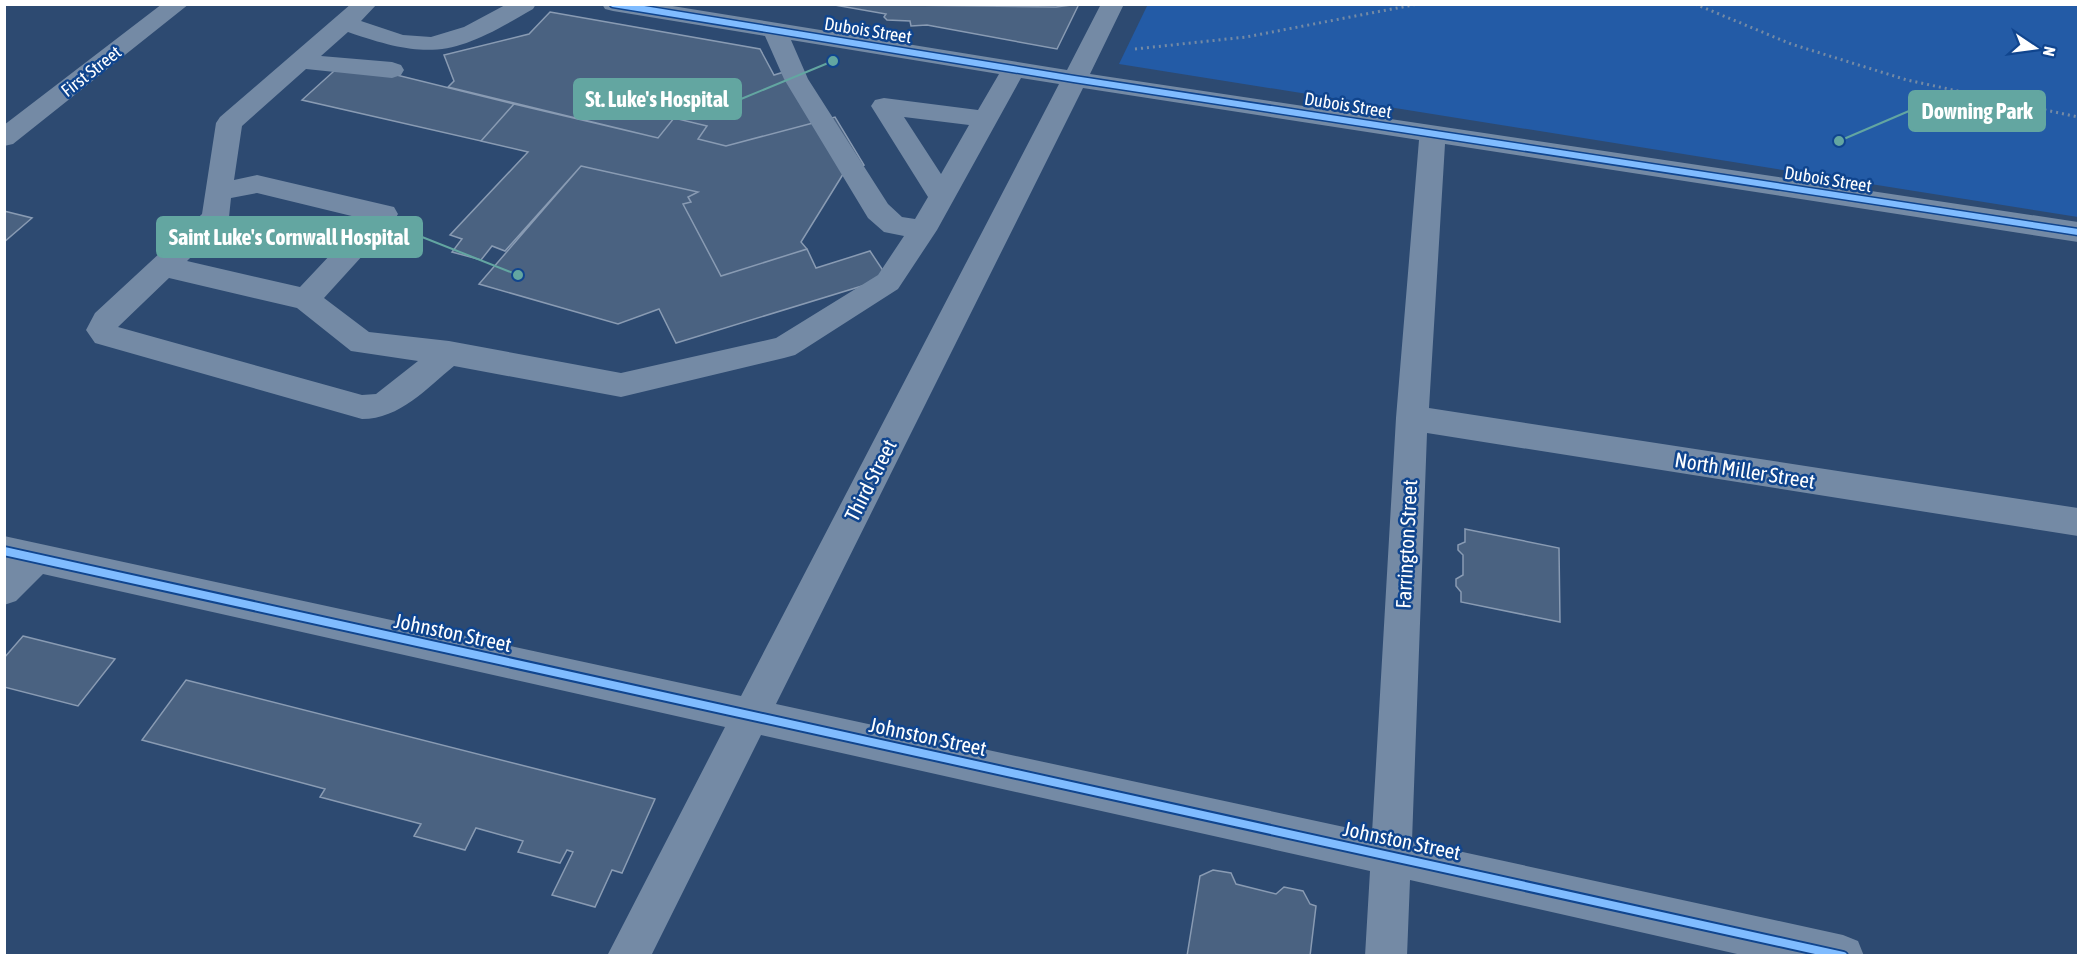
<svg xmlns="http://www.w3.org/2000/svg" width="2083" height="960" font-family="'Asap Condensed',sans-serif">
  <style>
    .green { fill: #235ba6 }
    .building { fill: #4a6281; stroke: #899bb3; stroke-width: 1.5 }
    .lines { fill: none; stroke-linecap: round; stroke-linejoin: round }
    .path { stroke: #748aa5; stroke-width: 3; stroke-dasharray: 2 4; stroke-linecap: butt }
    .minor { fill: #748aa5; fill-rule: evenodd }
    .cycleway-far1-casing { stroke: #10458e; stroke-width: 9 }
    .cycleway-casing { stroke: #10458e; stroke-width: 12 }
    .cycleway-far1 { stroke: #80bcff; stroke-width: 6 }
    .cycleway { stroke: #80bcff; stroke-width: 8 }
    .labels { text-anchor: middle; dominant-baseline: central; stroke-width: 5; stroke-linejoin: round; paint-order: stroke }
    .far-street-label { font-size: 18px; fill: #fff; stroke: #10458e }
    .street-label { font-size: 21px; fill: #fff; stroke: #10458e }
    .leader { fill: none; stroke: #63a6a1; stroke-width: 2 }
    .callout-dot { fill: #63a6a1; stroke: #10458e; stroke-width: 2 }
    .callout { fill: #63a6a1; stroke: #63a6a1; stroke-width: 2 }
    .callout-label { font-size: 22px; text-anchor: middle; font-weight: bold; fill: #fff }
  </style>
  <rect width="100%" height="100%" fill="#2d4a71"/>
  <path class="green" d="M 1148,4 L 2078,5 L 2078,217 L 1119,64 Z"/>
  <path class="building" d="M 829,4 L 1056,7 L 1079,4 L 1057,49 L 927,25 L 911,26 L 910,21 L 887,20 L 884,17 L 886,14 Z
    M 550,12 L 760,49 L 774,75 L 784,72 L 813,123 L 726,146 L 698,139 L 707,126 L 674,118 L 658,138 L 448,87 L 454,81 L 444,55 L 529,34 Z
    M 344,62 L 514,104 L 481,141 L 302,100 Z
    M 514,104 L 658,138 L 674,118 L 707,126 L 698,139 L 726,146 L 835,117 L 864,165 L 845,171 L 801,242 L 807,249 L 721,276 L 683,204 L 691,202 L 688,197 L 698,192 L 581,166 L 505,251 L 492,246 L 481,260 L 452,252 L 462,239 L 450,235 L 528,152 L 481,141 Z
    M 581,166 L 698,192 L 688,197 L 691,202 L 683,204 L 721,276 L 807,249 L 816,268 L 870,251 L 888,278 L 676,343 L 659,309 L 618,324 L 479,284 Z
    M 4,211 L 32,218 L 4,242 Z
    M 1465,529 L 1559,548 L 1560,622 L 1461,602 L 1461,592 L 1456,586 L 1456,579 L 1463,575 L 1463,555 L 1458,550 L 1458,545 L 1465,542 Z
    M 23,636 L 115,659 L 78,706 L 4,687 L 4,658 Z
    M 186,680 L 655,799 L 622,873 L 612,870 L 595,907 L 552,895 L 573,852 L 567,850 L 560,863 L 518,852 L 523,841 L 476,828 L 465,850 L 414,836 L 421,824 L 320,797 L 325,789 L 142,740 Z
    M 1213,870 L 1231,873 L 1236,884 L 1276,894 L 1284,887 L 1303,891 L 1310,904 L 1316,906 L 1310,956 L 1187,956 L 1200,876 Z"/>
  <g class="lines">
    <path class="path" d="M 1695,4 L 1791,44 L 1907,80 L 2078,117
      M 1135,49 L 1246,37 L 1418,4"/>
    <path class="minor" d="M 162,4 L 189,4 L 13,144 L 4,146 L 4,125 Z
      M 351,4 L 377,4 L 361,21 L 403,35 L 431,37 L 464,27 L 507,4 L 536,4 L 533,9 C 456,54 434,62 348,32 L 321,56 L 392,62 L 401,65 L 404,70 L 401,75 L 392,78 L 306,69 L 242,126 L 234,180 L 257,175 L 394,207 L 398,214 L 394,221 L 324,298 L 369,332 L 449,341 L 621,373 L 776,338 L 878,275 L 904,236 L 884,232 L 868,218 L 784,79 L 765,36 L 613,11 L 605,9 L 602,4 L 660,4 L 1067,70 L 1101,4 L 1124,4 L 1090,74 L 2078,222 L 2078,242 L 1445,144 L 1429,408 L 2078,508 L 2078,536 L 1427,433 L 1412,841 L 1843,935 L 1858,941 L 1864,956 L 1746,956 L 1410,880 L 1407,956 L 1365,956 L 1370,871 L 761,735 L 651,956 L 607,956 L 725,727 L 43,574 L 16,601 L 4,605 L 4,536 L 741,696 L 1059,84 L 1021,78 L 937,230 L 898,289 L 795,355 L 784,358 L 621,397 L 454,366 C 427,388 400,419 362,419 L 95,343 L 86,330 L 95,313 L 202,214 L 216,123 L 220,117 ZM 791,40 L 999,74 L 978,110 L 884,98 L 875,100 L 871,106 L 928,197 L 915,219 L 902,217 L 888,204 L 808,79 ZM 1083,88 L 1419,140 L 1396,418 L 1372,833 L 776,704 ZM 904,117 L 969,125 L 941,174 ZM 257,193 L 364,219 L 300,287 L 187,261 L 225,224 L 229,217 L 231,198 ZM 169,278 L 297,308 L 351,351 L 418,361 L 376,394 L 362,395 L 118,327 Z"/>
    <g class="cycleway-far1-casing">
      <path id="cycleway-far1" d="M 613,4 L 1074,79 L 2078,232"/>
    </g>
    <g class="cycleway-casing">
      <path id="cycleway" d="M 4,551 L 1843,956"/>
    </g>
    <use href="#cycleway-far1" class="cycleway-far1"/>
    <use href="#cycleway" class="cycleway"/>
  </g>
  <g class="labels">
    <g class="far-street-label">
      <text transform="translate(868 30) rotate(9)">Dubois Street</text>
      <text transform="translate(91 71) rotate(-38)">First Street</text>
      <text transform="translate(1348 105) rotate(9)">Dubois Street</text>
      <text transform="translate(1828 179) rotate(9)">Dubois Street</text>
    </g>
    <g class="street-label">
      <text transform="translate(1745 470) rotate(9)">North Miller Street</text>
      <text transform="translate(870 480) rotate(-63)">Third Street</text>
      <text transform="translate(1406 544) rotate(-87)">Farrington Street</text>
      <text transform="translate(453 632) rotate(12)">Johnston Street</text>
      <text transform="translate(928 736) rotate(12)">Johnston Street</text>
      <text transform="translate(1402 840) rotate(12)">Johnston Street</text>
    </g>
  </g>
  <path class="leader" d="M833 61L741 99M1839 141L1909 111M518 275L422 237"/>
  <g class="callout-dot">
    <circle cx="833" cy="61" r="6"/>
    <circle cx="1839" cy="141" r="6"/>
    <circle cx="518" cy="275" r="6"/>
  </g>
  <g class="callout">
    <rect x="574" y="79" width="167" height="40" rx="6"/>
    <rect x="1909" y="91" width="136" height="40" rx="6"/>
    <rect x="157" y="217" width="265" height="40" rx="6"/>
  </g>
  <g class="callout-label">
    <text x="657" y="107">St. Luke's Hospital</text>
    <text x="1977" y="119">Downing Park</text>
    <text x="289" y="245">Saint Luke's Cornwall Hospital</text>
  </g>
  <rect width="2083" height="960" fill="none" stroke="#ffffff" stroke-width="12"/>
  <g transform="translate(2035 48) rotate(103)" stroke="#10458e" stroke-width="4.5" paint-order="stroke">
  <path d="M0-4.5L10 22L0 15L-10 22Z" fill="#ffffff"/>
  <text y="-9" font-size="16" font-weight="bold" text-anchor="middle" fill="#ffffff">N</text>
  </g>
</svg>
